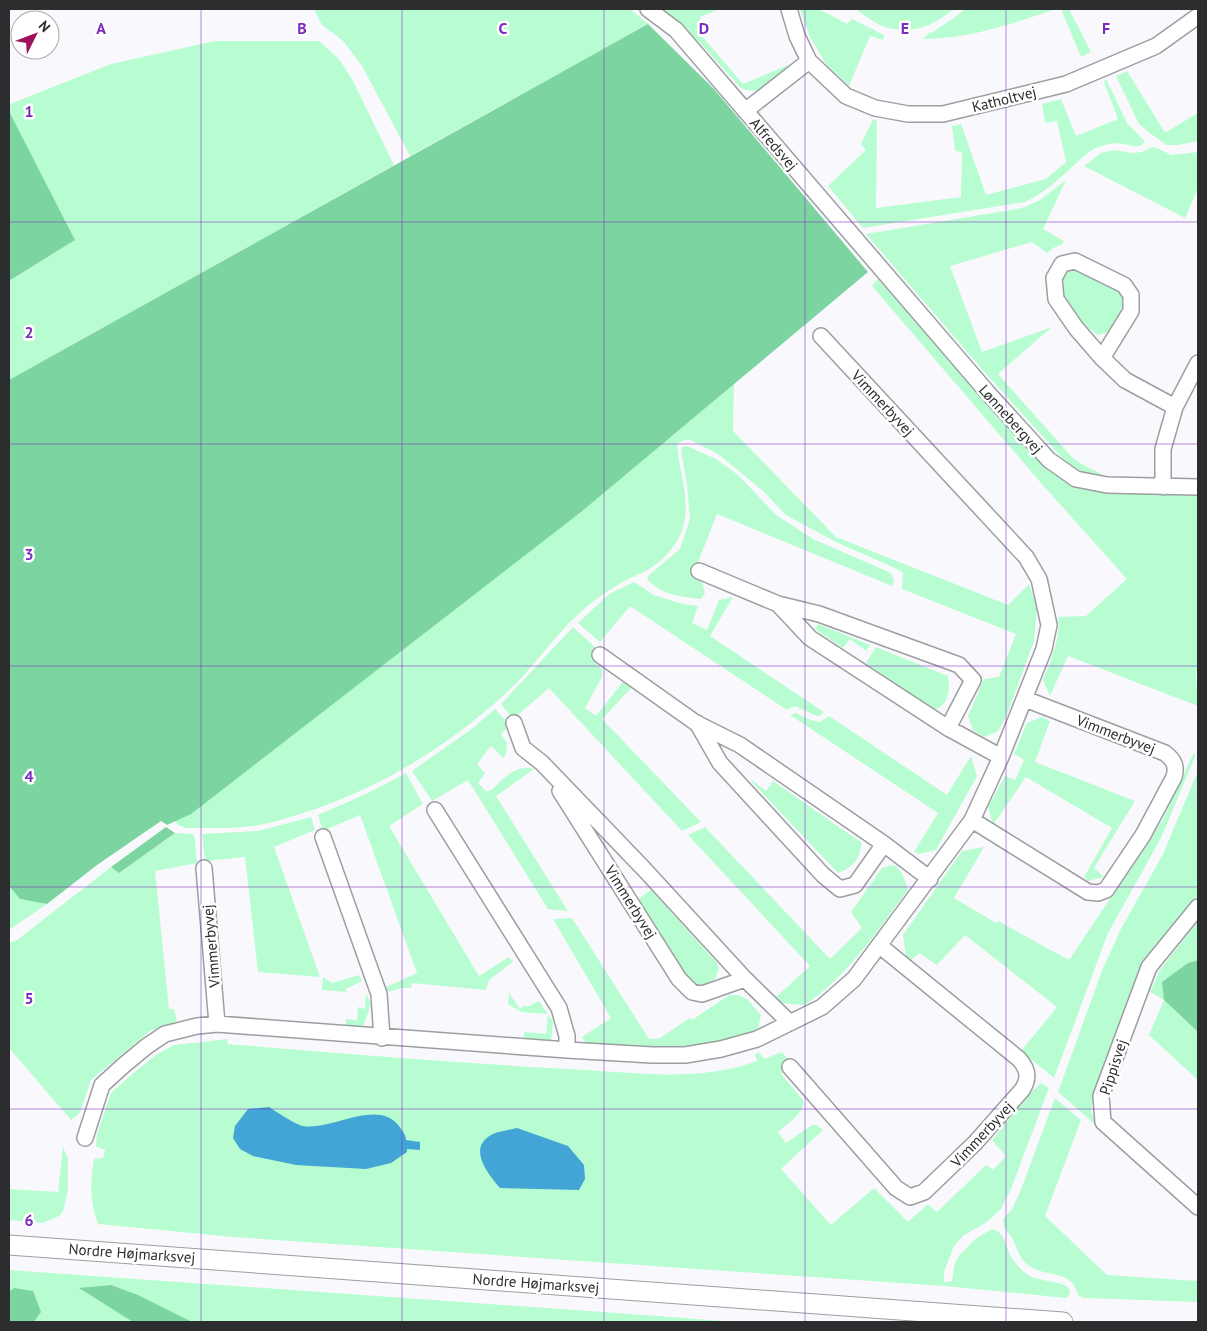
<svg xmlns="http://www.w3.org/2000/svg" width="1207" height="1331" font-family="'PT Sans',sans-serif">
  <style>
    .green { fill: #b8fdd1 }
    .forest { fill: #7cd5a0 }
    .water { fill: #42a5d5 }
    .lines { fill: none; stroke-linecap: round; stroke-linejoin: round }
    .minor-casing { stroke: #9d9ea1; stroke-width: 18 }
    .tertiary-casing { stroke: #9d9ea1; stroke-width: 21 }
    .minor { stroke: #fff; stroke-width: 15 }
    .tertiary { stroke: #fff; stroke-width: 19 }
    .grid { fill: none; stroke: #7b2cbf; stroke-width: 1; stroke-opacity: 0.55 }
    .labels { text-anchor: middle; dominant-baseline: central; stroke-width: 5; stroke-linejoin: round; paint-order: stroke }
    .street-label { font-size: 15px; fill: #2c2d2e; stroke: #fff }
    .grid-label { font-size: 16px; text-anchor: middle; font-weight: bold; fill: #7b2cbf; stroke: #fff; stroke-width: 5; stroke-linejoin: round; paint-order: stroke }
  </style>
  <rect width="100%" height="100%" fill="#f9f9fd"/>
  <path class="green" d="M 314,9 L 630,9 L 648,24 L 410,156 L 362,66 L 343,41 L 322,25 Z
    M 661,9 L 720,9 L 700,17 L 701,35 L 743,84 L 791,64 C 777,78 763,98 741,88 L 700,43 Z
    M 800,9 L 819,9 L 847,24 L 852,19 L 884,35 L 883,40 L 870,36 L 849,86 L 826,64 L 810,37 Z
    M 857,9 L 954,9 C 932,26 914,35 885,27 C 876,24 866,16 858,11 Z
    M 965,9 L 1056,9 C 1011,24 970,39 923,39 L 929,33 L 933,32 L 958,15 Z
    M 1061,9 L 1069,9 L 1091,52 L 1081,57 Z
    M 215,41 L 319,41 L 339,59 L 353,81 L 394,165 L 9,380 L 9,281 L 75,240 L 10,113 L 10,104 L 111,64 Z
    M 1127,71 L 1164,131 L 1166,132 L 1198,113 L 1198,141 L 1178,145 L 1167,145 L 1151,134 L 1139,124 L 1116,76 Z
    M 1106,79 L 1127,123 L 1145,142 C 1136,150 1133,145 1123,144 C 1116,142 1103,145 1096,148 C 1087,152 1079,161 1072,167 C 1057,181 1044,193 1025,202 L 863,228 L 828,186 L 866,150 L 861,144 L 873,119 L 877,121 L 876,208 L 961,197 L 962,152 L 955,151 L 952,126 L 961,124 L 986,195 L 1046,179 L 1066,162 L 1057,121 L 1045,123 L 1042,104 L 1061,99 L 1076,136 L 1118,119 L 1104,82 Z
    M 1152,147 L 1157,148 L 1171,155 L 1198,152 L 1198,188 L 1185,218 L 1084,166 L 1101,153 L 1114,150 L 1133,153 L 1142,152 Z
    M 1066,180 L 1043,229 L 1064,241 L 1061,245 L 1053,248 L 1047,253 L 1032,242 L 950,266 L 982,352 L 1052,327 L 998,374 L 1071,456 C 1084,468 1093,468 1106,477 C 1089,475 1077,471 1064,460 L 987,375 L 866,234 L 1022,208 L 1040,200 Z
    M 1074,267 L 1120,288 C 1129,303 1116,322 1106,333 L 1098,335 C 1084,326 1058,297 1059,279 C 1060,272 1068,270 1074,267 Z
    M 878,279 L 1042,464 L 1057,476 L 1081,489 L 1112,493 L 1198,494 L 1198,662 L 1196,673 L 1198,706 L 1068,656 L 1050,696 L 1043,680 C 1051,660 1061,638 1058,617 L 1086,616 L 1127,579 L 1041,483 L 872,286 Z
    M 734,384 L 733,431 L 836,537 L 1008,605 L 1029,584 L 1037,608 L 1034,641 L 1006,717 L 998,731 L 984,737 L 973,730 L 968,716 L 984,679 L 999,677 L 1016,634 L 902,589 L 903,573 L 897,569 L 834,541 L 786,515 L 763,491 L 718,454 L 690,440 L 684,440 L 677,444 C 679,473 693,504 681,533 C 676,546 664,559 652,567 C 645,572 636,575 628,579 C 612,588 596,598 582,611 C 553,636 533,669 505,694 C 445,749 375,791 297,815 C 283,819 268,824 254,826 C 231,829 208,828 186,828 L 178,825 L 175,821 L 673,435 Z
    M 687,446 L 716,459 L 738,475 L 776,515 L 813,539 L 891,573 L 894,581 L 892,586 L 717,514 L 693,575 C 701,579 703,583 705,593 L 701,599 C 681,597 661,595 647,579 L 649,575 L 680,549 L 690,519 L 687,485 L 681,451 L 682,447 Z
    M 634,582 L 654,595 L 679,603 L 698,606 L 692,623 L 707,630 L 719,600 L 733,597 L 710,636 L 824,712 L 820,716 L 814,715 L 795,706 L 787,710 L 630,606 L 600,642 L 578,623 L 609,594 Z
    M 818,624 L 870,645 L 866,651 L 850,639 L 843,648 L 815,629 Z
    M 573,627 L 597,649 L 591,659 L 602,669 L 602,677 L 585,708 L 596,716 L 622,683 L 630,682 L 635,684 L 602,719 L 701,822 L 682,831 L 549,688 L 513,719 L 501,704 Z
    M 876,647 L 948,676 C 950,689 949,707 933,710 L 866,663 Z
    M 495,709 L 510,725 L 501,734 L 507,743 L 506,754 L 503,758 L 491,746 L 477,764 L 485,773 L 478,783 L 486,791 L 490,791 C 504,779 514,764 534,769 L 496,796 L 568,911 L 548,909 L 468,780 L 432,801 L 412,771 L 473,728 Z
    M 796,713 L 811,720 L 820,722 L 829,716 L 947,795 L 971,756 L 977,776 L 936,850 L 919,854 L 914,852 L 938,813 L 790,715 Z
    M 1042,717 L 1050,721 L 1035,762 L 1135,801 L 1094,868 L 1104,877 L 1088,881 L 1084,877 L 1112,828 L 1026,777 L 993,825 L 988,807 L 1005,776 L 1015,780 L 1024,760 L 1014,754 L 1027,723 Z
    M 1193,754 L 1196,754 L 1161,838 L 1108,933 L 1054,1078 L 1021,1051 L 1057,1007 L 965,935 L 937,965 L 919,953 L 911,960 L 906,956 L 903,935 L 962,851 L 984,847 L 954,898 L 996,923 L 998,921 L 1069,960 L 1162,821 Z
    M 1198,771 L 1198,895 L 1150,955 L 1094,1092 L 1091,1111 L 1097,1126 L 1058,1092 L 1103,968 L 1122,927 L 1163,854 Z
    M 406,773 L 423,804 L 389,826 L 479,976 L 509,957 L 513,962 L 489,980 L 486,990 L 412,983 L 411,988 L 403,988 L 383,993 L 382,989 L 417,973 L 360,815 L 323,831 L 318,815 L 368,793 Z
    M 752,780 L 766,791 L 773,781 L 862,843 C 859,860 854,867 838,873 L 751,781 Z
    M 311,817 L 315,830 L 274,847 L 320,977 L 258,972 L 245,857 L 205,861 L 202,834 L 258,831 Z
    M 705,827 L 830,959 L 862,928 L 851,912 L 882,868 L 892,865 L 896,866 L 903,875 L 908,890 C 880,927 844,981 804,1005 L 781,1003 L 776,997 L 810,966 L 688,835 Z
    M 175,833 L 193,834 L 195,839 L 197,863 L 155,871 L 169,1009 L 174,1009 L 177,1021 L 150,1031 L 91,1080 L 81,1110 L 78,1115 L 71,1120 L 9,1048 L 9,943 L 17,940 L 111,867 L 119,873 Z
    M 9,886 L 20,899 L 47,904 L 9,930 Z
    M 651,890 L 717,963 L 719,969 L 715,979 L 704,985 L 692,984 L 683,975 L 638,899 Z
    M 572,918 L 649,1039 L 660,1038 L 690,1018 L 692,1020 L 729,995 L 739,995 L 747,999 L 761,1015 L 758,1029 L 744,1036 L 692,1048 L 587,1044 L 582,1037 L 611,1018 L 553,919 Z
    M 1198,921 L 1198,960 L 1188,963 L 1164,1000 L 1198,1032 L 1198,1080 L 1149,1035 L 1164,1000 L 1150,992 L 1160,970 Z
    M 359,975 L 362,981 L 346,989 L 346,992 L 322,990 L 323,977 L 332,983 Z
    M 366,993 L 371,1004 L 363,1027 L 346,1027 L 346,1019 L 357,1020 L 358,1007 L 365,1009 Z
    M 509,993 L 520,1009 L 525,1005 L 527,1007 L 539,1001 L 553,1022 L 551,1043 L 524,1040 L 524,1032 L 546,1034 L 548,1014 L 521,1012 L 508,1004 Z
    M 228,1039 L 227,1044 C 341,1053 455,1063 570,1069 C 632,1072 698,1083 757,1061 L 755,1054 L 759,1052 L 764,1059 L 782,1052 L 792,1064 L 781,1074 L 803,1100 C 806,1113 786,1124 778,1132 L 786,1143 L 812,1125 L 817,1125 L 823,1130 L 781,1169 L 831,1225 L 874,1188 L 908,1222 L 928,1204 L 937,1212 L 986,1165 L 993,1170 L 1006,1156 L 992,1140 L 1030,1093 L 1041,1083 L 1049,1088 L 1011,1189 L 1001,1209 L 987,1222 L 964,1235 L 954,1246 L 944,1272 L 944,1282 L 952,1281 L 955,1263 L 959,1256 L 974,1240 L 992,1229 C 1004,1232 1005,1243 1009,1253 C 1012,1259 1017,1265 1021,1269 C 1034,1284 1053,1278 1068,1287 L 1070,1294 L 1066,1298 L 944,1286 L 233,1237 L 98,1224 C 90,1204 90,1179 94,1159 L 103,1158 L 105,1150 L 96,1146 L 97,1134 L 111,1093 L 131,1075 L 157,1054 L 174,1045 Z
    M 1055,1098 L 1081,1120 L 1045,1216 L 1107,1275 L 1198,1281 L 1198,1302 L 1084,1298 L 1078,1295 C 1072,1268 1046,1279 1028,1265 C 1020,1259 1018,1251 1014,1242 C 1010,1232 1003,1231 1003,1219 L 1012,1209 L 1020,1192 Z
    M 63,1147 L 68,1159 L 68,1189 L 63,1211 L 59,1216 L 43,1223 L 9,1220 L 9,1189 L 58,1192 Z
    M 9,1270 L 658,1316 L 735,1322 L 9,1322 Z"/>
  <path class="forest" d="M 648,24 L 714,89 L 868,272 L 581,512 L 191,814 L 167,825 L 161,821 L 97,865 L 47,904 L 20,899 L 9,886 L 9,380 Z
    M 10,113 L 75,240 L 9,281 L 9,114 Z
    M 166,827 L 175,833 L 119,873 L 111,867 Z
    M 1198,960 L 1198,1032 L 1164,1000 L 1162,982 L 1188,963 Z
    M 111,1285 L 138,1295 L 192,1322 L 133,1322 L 79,1288 Z
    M 14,1288 L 33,1291 L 41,1312 L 34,1322 L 12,1322 L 9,1320 L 9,1292 Z"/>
  <path class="water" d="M 269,1107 C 275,1111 298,1126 303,1126 C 332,1131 377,1098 399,1126 C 402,1131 406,1134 406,1140 L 420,1142 L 420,1150 L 407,1149 L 407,1152 L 391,1163 L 366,1169 L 296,1165 L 253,1156 L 240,1149 L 233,1138 L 235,1126 L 248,1109 Z
    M 517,1128 L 568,1146 L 584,1165 L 585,1179 L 579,1190 L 500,1188 C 488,1174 466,1147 493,1134 C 500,1131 509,1130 517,1128 Z"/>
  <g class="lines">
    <g class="minor-casing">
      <path id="minor" d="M 648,9 L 676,30 L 988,393 L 1049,460 L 1076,479 L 1107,485 L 1198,487
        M 789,9 L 797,36 L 809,61 L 846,96 L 875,108 L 908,114 L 943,114 L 1066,84 L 1156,46 L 1198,16
        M 745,111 L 809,61
        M 1102,358 L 1131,311 L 1131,295 L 1124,285 L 1075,261 L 1062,264 L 1054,278 L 1056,299 L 1076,328 L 1102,358 L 1125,380 L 1175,407
        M 1163,487 L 1163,449 L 1175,407 L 1198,363
        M 699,571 L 778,604 L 819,614 L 959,665 L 973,680 L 948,728
        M 778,604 L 810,638 L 948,728 L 1001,757
        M 600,655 L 696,723 L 740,745 L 884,844 L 930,879
        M 514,723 L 523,748 L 542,763 L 644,869 L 745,979 L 790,1023
        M 697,723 L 720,763 L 823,875 L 840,889 L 855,885 L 884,844
        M 560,791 L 679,979 L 692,992 L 702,994 L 745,979
        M 435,810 L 559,1008 L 567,1036 L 567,1050
        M 972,820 L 1088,892 L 1098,893 L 1106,890 L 1143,835 L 1174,777 C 1177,766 1174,760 1165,753 L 1025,699
        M 323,837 L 379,994 L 382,1038
        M 204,868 L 217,1024
        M 1198,907 L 1149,967 L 1101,1096 L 1103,1122 L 1198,1207
        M 790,1067 L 896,1188 L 910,1197 L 924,1192 L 975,1143 L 1022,1090 C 1030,1078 1028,1069 1019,1059 L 880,946
        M 85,1138 L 102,1085 L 124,1065 L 147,1046 L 165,1034 L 197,1026 L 217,1024 L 567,1050 L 652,1055 L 685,1055 L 721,1049 L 757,1039 L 822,1007 L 854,979 L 972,820 L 1001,757 L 1044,649 L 1049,625 L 1039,579 L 1026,557 L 821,336"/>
    </g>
    <g class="tertiary-casing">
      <path id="tertiary" d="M 9,1245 L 1063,1322"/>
    </g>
    <use href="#minor" class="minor"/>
    <use href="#tertiary" class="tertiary"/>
  </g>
  <path class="grid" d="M 201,9 L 201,1322M 402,9 L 402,1322M 604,9 L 604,1322M 805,9 L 805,1322M 1006,9 L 1006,1322M 9,222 L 1198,222M 9,444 L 1198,444M 9,666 L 1198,666M 9,887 L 1198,887M 9,1109 L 1198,1109"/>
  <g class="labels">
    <g class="street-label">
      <text transform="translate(1004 99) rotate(-14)">Katholtvej</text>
      <text transform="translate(774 144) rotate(49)">Alfredsvej</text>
      <text transform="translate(883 403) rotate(47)">Vimmerbyvej</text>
      <text transform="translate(1011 419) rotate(48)">Lønnebergvej</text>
      <text transform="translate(1116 734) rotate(21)">Vimmerbyvej</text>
      <text transform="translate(631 902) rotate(58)">Vimmerbyvej</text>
      <text transform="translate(211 946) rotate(-95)">Vimmerbyvej</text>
      <text transform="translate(1113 1067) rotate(-72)">Pippisvej</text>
      <text transform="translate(982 1134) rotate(-47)">Vimmerbyvej</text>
      <text transform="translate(132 1253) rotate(4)">Nordre Højmarksvej</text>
      <text transform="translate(536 1283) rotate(4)">Nordre Højmarksvej</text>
    </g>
  </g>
  <g class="grid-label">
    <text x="101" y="34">A</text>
    <text x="302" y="34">B</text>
    <text x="503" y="34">C</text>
    <text x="704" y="34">D</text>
    <text x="905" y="34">E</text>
    <text x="1106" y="34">F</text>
    <text x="29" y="117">1</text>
    <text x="29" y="338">2</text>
    <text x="29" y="560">3</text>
    <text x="29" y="782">4</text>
    <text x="29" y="1004">5</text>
    <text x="29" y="1226">6</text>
  </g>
  <rect width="1207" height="1331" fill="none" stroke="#2c2d2e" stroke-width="20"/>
  <g transform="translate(35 35) rotate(48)"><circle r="24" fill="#ffffff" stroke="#ababab"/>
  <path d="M0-4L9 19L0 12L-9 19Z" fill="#9f115c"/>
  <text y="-8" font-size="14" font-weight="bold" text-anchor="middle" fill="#2c2d2e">N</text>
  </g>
</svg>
